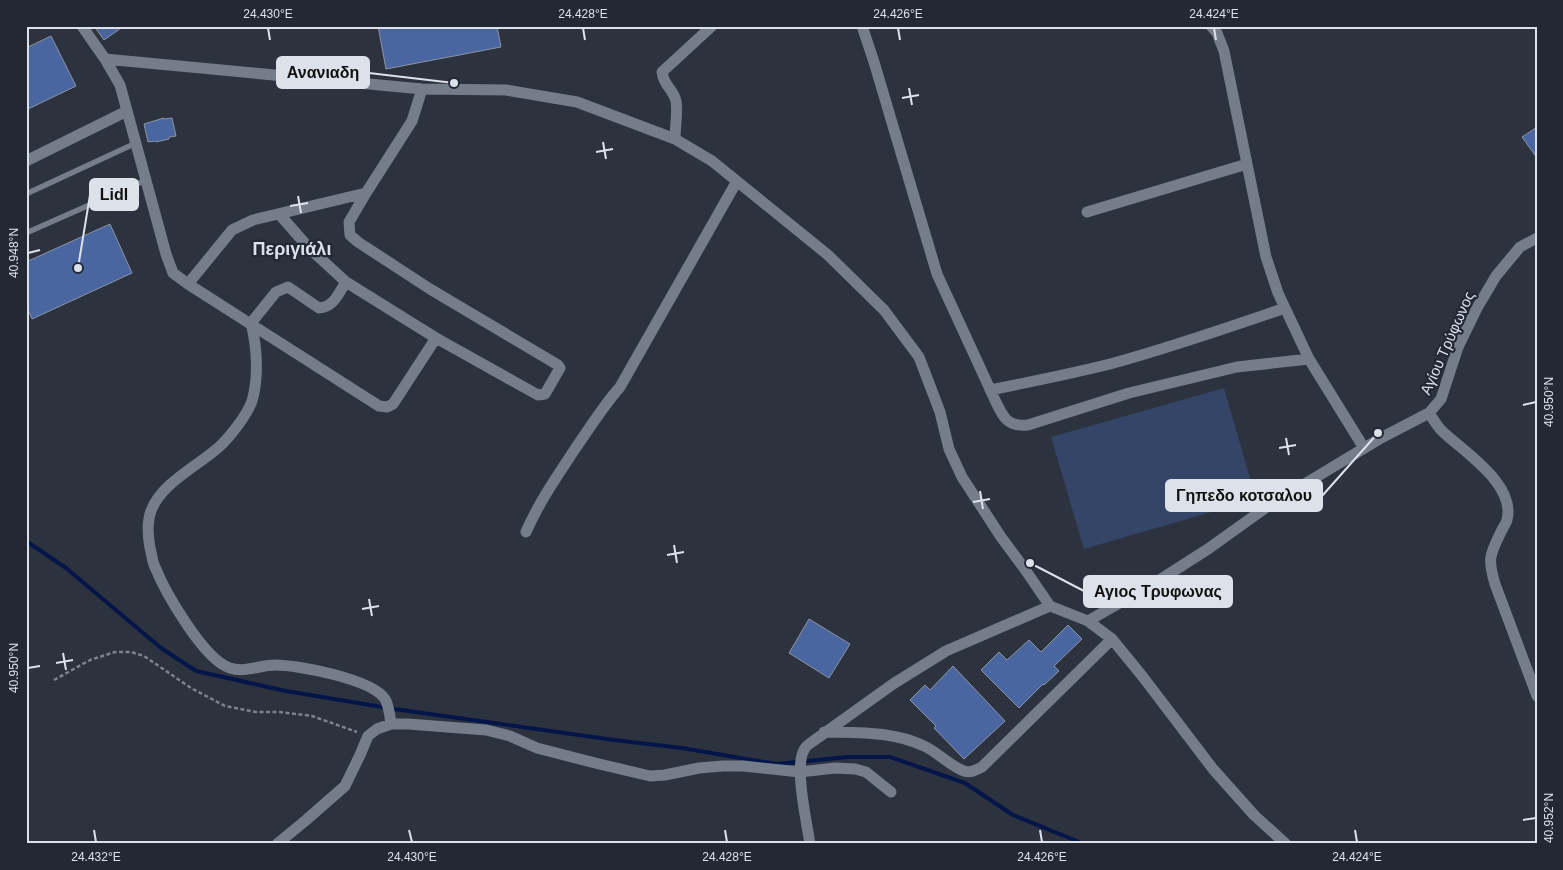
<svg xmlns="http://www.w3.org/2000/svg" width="1563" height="870" font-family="Helvetica,sans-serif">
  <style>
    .green { fill: #354567 }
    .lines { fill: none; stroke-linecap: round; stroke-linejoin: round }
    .stream { stroke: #04154a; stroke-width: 4 }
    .building { fill: #4a66a1; stroke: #8d94a3 }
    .path { stroke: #7d828c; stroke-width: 2.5; stroke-dasharray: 4 2.5; stroke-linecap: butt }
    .lane { stroke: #757c8a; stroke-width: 5.5 }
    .street { stroke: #757c8a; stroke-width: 11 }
    .ticks { fill: none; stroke: #dde1e9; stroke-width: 2 }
    .labels { text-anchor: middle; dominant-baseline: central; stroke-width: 4.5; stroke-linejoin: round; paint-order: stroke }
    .street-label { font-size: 15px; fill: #dde1e9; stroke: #222834 }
    .quarter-label { font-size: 18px; font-weight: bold; fill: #dde1e9; stroke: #222834 }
    .leader { fill: none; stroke: #dde1e9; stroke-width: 2 }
    .callout-dot { fill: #dde1e9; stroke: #222834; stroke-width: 2 }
    .callout { fill: #dde1e9; stroke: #dde1e9; stroke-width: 2 }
    .callout-label { font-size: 16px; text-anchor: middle; font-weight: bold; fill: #111 }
    .neatline { fill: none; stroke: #dde1e9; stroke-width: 2 }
    .ticks-label { font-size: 12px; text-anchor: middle; fill: #dde1e9 }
  </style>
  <rect width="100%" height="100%" fill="#2c323e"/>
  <path class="green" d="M 1224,388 L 1256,499 L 1084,549 L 1051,437 Z"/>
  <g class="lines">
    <path class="stream" d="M 26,541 L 66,568 L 161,648 L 196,671 L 286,691 L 394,709 L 614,740 L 682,748 L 776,764 L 848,757 L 890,757 L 965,783 L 1013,815 L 1084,844"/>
  </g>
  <path class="building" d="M 94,26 L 124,26 L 104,40 Z
    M 378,26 L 497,26 L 501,47 L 386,69 Z
    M 51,36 L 76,86 L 26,110 L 26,48 Z
    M 164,118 L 164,119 L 172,118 L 176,136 L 169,137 L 169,139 L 156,142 L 155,141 L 148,142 L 144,124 Z
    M 1537,127 L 1537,158 L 1522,137 Z
    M 110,224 L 132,273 L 32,319 L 26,305 L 26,262 Z
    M 809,619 L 850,644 L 829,678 L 789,653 Z
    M 1068,625 L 1082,639 L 1054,666 L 1059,671 L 1044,685 L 1043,684 L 1019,708 L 981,670 L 999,652 L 1007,660 L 1029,640 L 1041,652 Z
    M 953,666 L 1005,721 L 964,759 L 934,728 L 936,726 L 910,700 L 925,685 L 930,690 Z"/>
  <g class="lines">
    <path class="path" d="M 54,680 L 90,660 L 115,652 L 131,652 L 144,656 L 191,688 L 225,706 L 256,712 L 280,712 L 312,716 L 357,732"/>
    <path class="lane" d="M 26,194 L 136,143
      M 26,233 L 146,180"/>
    <path class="street" d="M 82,26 L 105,59 L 422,89 L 506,90 L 577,102 L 675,139 L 712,161 L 828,255 L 884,310 L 919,357 L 940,412 L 949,449 L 962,477 L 1001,537 L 1024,568 L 1050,606 L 1088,621 L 1158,581 L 1208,549 L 1268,506 L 1381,438 L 1429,413 L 1441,399 L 1458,347 L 1477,308 L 1496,276 L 1520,247 L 1537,238
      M 862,26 L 874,62 L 937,274 L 995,400 C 1003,417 1007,427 1028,425 L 1129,393 L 1237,367 L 1309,359
      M 1211,26 L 1217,33 L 1224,51 L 1266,257 L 1278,293 L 1309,359 L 1364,448
      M 105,59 L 120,85 L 166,254 L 173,273 L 188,284 L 379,406 L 387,407 L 393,404 L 436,338
      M 675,139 C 675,127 678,112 676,101 C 673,88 664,87 662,72 L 712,26
      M 26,161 L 127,111
      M 1087,212 L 1247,164
      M 279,214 L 309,248 L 346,282 L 436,338 L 538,395 L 545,394 L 560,368 L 558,365 L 430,289 L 358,242 L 350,235 L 349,222 L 366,193 L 412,121 L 422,89
      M 346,282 C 338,294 334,307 319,308 L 288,287 L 276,292 L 251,323 C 257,347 259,377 252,401 C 247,415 230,437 219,447 C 199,465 160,484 151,511 C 147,522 148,537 150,548 C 152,554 152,561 155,567 C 165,592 204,660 230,668 C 244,673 261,665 275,665 C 298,665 372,679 385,699 C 389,706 390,716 391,724
      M 188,284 L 232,230 L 253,220 L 366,193
      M 990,390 C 1030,382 1070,374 1110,364 C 1169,348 1227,328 1285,308
      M 1429,413 C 1433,419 1437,426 1442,431 C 1464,452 1516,484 1507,520 C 1506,524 1502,529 1500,534 C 1489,556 1488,560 1495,584 L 1537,696
      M 526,532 C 540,500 558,475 577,446 C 591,426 604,405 620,387 L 737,181
      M 1088,621 L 1112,639 L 1143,677 L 1213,769 L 1254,815 L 1286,844
      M 824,732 C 859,733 892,731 924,746 C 936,751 953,768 964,771 C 971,773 976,770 982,767 L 1112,639
      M 277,844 L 305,821 L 345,786 L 360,755 L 368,736 L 377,729 L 391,724 L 408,724 L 486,730 L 510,736 L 537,748 L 595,763 L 650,776 L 665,775 L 699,768 L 723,766 L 743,766 L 800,772 L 835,768 L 855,769 L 866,772 L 891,792
      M 810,844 C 807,823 794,767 804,750 C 805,747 809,744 812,742 L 893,684 L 946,651 L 1050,606"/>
  </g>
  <path class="ticks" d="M 268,28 L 270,40M 583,28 L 585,40M 898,28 L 900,40M 1214,28 L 1216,40M 909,88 L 912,105M 902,98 L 919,95M 603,142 L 606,159M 596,152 L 613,149M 298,196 L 301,213M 290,206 L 308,203M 28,253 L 40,250M 1523,405 L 1536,402M 1286,438 L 1289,455M 1279,448 L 1296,445M 980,491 L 983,509M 973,502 L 990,499M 674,545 L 677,563M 667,555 L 684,552M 369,599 L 372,616M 362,609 L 379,606M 63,653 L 66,670M 56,663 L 73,660M 28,668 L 40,666M 1523,820 L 1536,818M 94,830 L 96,842M 409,830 L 412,842M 725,830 L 727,842M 1040,830 L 1042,842M 1355,830 L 1357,842"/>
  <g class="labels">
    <g class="street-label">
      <text transform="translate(1447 343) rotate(-66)">Αγίου Τρύφωνος</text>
    </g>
    <g class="quarter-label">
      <text x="292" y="249">Περιγιάλι</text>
    </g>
  </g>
  <path class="leader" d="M454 83L369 73M78 268L90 195M1378 433L1322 496M1030 563L1084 591"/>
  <g class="callout-dot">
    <circle cx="454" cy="83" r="5"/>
    <circle cx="78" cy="268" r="5"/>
    <circle cx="1378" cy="433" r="5"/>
    <circle cx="1030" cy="563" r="5"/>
  </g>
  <g class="callout">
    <rect x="277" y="57" width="92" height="31" rx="5"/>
    <rect x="90" y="179" width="48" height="31" rx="5"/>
    <rect x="1166" y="480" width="156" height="31" rx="5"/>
    <rect x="1084" y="576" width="148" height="31" rx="5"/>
  </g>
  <g class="callout-label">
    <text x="323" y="78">Ανανιαδη</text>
    <text x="114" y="200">Lidl</text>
    <text x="1244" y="501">Γηπεδο κοτσαλου</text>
    <text x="1158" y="597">Αγιος Τρυφωνας</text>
  </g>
  <rect width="1563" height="870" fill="none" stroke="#222834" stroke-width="55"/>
  <rect x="28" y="28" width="1508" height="814" class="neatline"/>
  <g class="ticks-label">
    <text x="268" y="18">24.430°E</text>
    <text x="583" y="18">24.428°E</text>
    <text x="898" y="18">24.426°E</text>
    <text x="1214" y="18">24.424°E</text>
    <text transform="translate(14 253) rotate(-90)" y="4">40.948°N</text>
    <text transform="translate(1549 402) rotate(-90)" y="4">40.950°N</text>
    <text transform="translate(14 668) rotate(-90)" y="4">40.950°N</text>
    <text transform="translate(1549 818) rotate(-90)" y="4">40.952°N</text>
    <text x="96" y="861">24.432°E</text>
    <text x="412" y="861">24.430°E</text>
    <text x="727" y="861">24.428°E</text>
    <text x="1042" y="861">24.426°E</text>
    <text x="1357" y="861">24.424°E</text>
  </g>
</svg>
